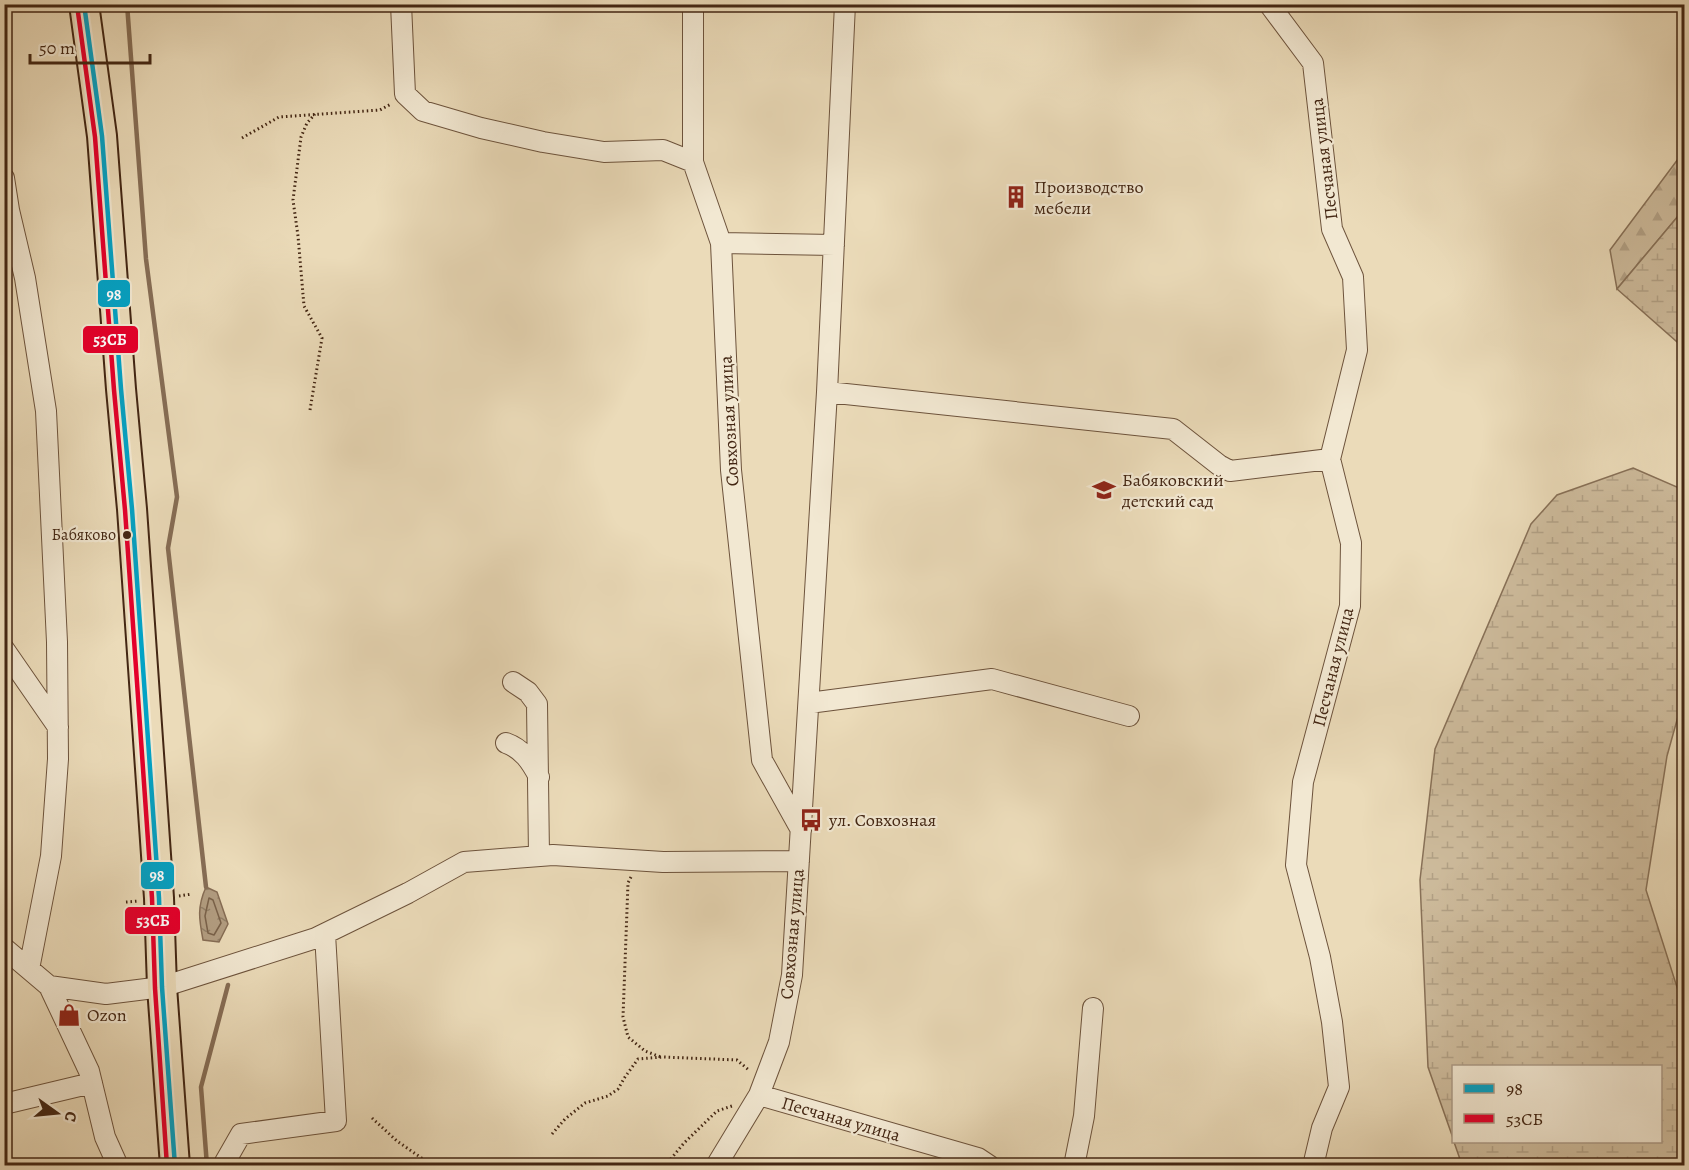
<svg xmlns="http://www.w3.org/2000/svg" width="1689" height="1170" font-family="Alegreya,serif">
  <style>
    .forest { fill: url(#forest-firs); stroke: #887158; stroke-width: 1.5 }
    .wetland { fill: url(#wetland-marsh); stroke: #887158; stroke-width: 1.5 }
    .water { fill: url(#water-ripples); stroke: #866d55; stroke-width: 1.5 }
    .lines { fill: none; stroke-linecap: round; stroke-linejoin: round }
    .shore { stroke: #7a624a; stroke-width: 1.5 }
    .stream { stroke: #866d55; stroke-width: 4.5 }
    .minor-casing { stroke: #6d533c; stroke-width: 22 }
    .highway-casing { stroke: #432613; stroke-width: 32 }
    .path { stroke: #432613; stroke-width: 3; stroke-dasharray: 1.5 3; stroke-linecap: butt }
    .minor { stroke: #f2e8d2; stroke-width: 20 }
    .highway { stroke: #ebdbb9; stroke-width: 28 }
    .bus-1-casing { stroke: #f2e8d2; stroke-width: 9 }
    .bus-2-casing { stroke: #f2e8d2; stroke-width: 9 }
    .bus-1 { stroke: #03a2c5; stroke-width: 4.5 }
    .bus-2 { stroke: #e4002b; stroke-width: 4.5 }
    .bus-dot { fill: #432613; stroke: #f2e8d2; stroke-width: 2 }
    .labels { text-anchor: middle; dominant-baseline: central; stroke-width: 4.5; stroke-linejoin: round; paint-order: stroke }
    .bus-label { font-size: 16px; fill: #432613; stroke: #f2e8d2; text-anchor: end }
    .street-label { font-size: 18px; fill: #432613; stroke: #f2e8d2 }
    .poi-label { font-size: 18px; fill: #432613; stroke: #f2e8d2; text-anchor: start }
    .line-badge { stroke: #f2e8d2; stroke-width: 2 }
    .badge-label { font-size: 16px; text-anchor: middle; font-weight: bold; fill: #fff }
  </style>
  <defs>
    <pattern id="forest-firs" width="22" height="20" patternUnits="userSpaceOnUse" patternTransform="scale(1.5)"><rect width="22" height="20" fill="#cebc9d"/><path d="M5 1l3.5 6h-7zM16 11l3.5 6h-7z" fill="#b2a186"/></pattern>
    <pattern id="wetland-marsh" width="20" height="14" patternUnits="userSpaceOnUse" patternTransform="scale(1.5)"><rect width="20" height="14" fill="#cebc9d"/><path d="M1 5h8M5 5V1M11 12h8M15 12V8" fill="none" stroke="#b2a186"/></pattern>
    <pattern id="water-ripples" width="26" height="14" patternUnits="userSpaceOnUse" patternTransform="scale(1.5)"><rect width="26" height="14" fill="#b29d81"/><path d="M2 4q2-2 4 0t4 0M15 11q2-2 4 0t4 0" fill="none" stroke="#928068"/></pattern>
  </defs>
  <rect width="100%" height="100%" fill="#ebdbb9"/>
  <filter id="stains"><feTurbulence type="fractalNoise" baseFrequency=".00333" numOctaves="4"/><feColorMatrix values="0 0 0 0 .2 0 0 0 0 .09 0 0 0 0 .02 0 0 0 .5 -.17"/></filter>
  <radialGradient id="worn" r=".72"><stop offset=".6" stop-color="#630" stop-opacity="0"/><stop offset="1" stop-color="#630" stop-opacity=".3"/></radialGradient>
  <path class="forest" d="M 1684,151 L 1684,209 L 1617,289 L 1610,250 Z"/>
  <path class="wetland" d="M 1684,209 L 1684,348 L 1617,289 Z
    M 1633,468 L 1677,487 L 1684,498 L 1684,695 L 1667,756 L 1646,890 L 1684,1009 L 1684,1165 L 1462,1165 L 1454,1142 L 1660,1142 L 1660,1066 L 1454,1066 L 1454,1141 L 1428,1067 L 1420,880 L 1435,749 L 1531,524 L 1557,495 Z"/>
  <path class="water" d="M 206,887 L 217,892 L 228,924 L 219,942 L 203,940 C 199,919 197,907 206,887 Z"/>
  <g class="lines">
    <path class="shore" d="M 209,898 L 213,900 L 221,923 L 214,935 L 208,933 L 205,916 Z"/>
    <path class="stream" d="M 127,4 L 146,259 L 177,497 L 168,548 L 206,887
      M 207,1166 L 201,1087 L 228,985"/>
    <g class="minor-casing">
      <path id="minor" d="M 401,4 L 405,94 L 423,111 L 481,128 L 543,142 L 604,152 L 663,150 L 693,162
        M 693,4 L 693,162 L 721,243 L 731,470 L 762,760 L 801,830
        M 1269,4 L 1313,63 L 1332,229 L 1353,277 L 1357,350 L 1330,459 L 1351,543 L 1350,606 L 1303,782 L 1296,865 L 1320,957 L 1332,1022 L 1339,1087 L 1322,1128 L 1313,1166
        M 4,178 L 9,210 L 25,278 L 46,411 L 57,642 L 58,759 L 51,856 L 29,969
        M 721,243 L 834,245
        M 827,392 L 1173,429 L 1219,465 L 1230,471 L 1330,459
        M 4,649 L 58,727
        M 513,682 L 528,692 L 537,704 L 539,856
        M 809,703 L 992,679 L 1129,716
        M 506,743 C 523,749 531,762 539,777
        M 4,948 L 49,986 L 106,994 L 162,987 L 316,938 L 408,893 L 464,862 L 553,855 L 663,862 L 799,861
        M 49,986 L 89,1071 L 105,1137 L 118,1166
        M 759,1095 L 978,1158 L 990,1166
        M 4,1104 L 92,1083
        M 225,1166 L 225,1162 L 241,1134 L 336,1121 L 325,934
        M 716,1166 L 759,1095 L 779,1042 L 792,975 L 827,392 L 845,4
        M 1074,1166 L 1084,1116 L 1093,1008"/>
    </g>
    <g class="highway-casing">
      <path id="highway" d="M 84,4 L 102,136 L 121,389 L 132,509 L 159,898 L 162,987 L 175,1166"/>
    </g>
    <path class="path" d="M 242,138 L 279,117 L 380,110 L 391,104
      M 310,410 L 322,338 L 304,306 L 298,236 L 293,200 L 301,137 L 307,123 L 315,114
      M 631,877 L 628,883 L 623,1017 L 628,1037 L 645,1051 L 661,1057
      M 179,896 L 192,894
      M 126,902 L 139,901
      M 372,1118 L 397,1141 L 433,1166
      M 552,1134 L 565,1119 L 585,1103 L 608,1096 L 618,1089 L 625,1077 L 638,1059 L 663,1057 L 737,1060 L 750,1071
      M 665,1166 L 684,1143 L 717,1111 L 732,1106"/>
    <use href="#minor" class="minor"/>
    <use href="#highway" class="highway"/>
    <g class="bus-1-casing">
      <path id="bus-1" d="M 84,4 L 102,136 L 121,389 L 132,509 L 159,898 L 162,987 L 175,1166"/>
    </g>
    <g class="bus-2-casing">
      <path id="bus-2" d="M 77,5 L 95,137 L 114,390 L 125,510 L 152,898 L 155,988 L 167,1166"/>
    </g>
    <use href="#bus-1" class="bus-1"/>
    <use href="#bus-2" class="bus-2"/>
  </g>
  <defs>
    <g id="building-bare" transform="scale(1.8)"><path d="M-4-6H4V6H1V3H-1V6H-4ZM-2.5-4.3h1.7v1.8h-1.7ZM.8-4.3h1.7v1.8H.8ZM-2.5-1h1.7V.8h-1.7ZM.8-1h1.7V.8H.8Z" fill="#8f2418" stroke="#f2e8d2" stroke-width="2.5" paint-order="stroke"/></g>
    <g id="school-bare" transform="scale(1.8)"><path d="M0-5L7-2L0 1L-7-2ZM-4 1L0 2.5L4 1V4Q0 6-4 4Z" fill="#8f2418" stroke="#f2e8d2" stroke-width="2.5" paint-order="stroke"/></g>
    <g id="bus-bare" transform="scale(1.8)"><path d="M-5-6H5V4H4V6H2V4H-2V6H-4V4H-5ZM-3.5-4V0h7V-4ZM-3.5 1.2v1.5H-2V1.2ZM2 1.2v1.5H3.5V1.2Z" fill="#8f2418" stroke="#f2e8d2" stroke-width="2.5" paint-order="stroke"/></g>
    <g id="shop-bare" transform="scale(1.8)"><path d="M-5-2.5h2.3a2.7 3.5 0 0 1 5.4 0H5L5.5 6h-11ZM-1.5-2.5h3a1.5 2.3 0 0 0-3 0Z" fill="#8f2418" stroke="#f2e8d2" stroke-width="2.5" paint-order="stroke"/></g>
  </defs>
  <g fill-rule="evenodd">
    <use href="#building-bare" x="1016" y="197"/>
    <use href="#school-bare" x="1104" y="490"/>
    <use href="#bus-bare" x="811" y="820"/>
    <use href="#shop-bare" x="69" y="1015"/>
  </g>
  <circle class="bus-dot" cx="127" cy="535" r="5"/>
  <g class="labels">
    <g class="bus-label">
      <text x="116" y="535">Бабяково</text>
    </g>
    <g class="street-label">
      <text transform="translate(1324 159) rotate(-97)">Песчаная улица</text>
      <text transform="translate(729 421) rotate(-93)">Совхозная улица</text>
      <text transform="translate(1333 667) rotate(-76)">Песчаная улица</text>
      <text transform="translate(792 934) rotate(-85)">Совхозная улица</text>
      <text transform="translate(841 1119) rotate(16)">Песчаная улица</text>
    </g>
    <g class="poi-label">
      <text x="1034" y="187">Производство<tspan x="1034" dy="21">мебели</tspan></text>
      <text x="1122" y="480">Бабяковский<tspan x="1122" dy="21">детский сад</tspan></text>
      <text x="829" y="820">ул. Совхозная</text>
      <text x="87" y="1015">Ozon</text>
    </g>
  </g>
  <g class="line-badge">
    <rect x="97" y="279" width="34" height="29" rx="6" fill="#03a2c5"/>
    <rect x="82" y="325" width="57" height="29" rx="6" fill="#e4002b"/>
    <rect x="140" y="861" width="35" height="29" rx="6" fill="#03a2c5"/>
    <rect x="124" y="906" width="57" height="29" rx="6" fill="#e4002b"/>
  </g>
  <g class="badge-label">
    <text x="114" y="300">98</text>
    <text x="110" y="345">53СБ</text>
    <text x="157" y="881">98</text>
    <text x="153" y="926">53СБ</text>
  </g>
  <rect width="1689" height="1170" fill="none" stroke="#ebdbb9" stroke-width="24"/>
  <rect x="6" y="6" width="1677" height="1158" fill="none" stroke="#432613" stroke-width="3"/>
  <rect x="12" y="12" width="1665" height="1146" fill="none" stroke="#432613" stroke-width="1.5"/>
  <rect x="1452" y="1065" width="210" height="78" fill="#f2e8d2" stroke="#ac9a86" stroke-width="1.5"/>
  <rect x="1464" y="1084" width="30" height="9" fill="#03a2c5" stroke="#ac9a86" stroke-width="1.5"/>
  <text x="1506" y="1095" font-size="18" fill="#432613">98</text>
  <rect x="1464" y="1114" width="30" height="9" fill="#e4002b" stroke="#ac9a86" stroke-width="1.5"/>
  <text x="1506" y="1125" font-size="18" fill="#432613">53СБ</text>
  <g transform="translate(57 1113) rotate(105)" stroke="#f2e8d2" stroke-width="4.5" paint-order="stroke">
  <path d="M0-4.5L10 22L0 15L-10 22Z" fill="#432613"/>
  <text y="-9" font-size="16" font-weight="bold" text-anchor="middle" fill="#432613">С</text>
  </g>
  <path d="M30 54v9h120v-9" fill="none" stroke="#432613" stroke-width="3"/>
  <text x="39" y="54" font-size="18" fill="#432613" stroke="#f2e8d2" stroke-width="4.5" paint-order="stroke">50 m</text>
  <rect width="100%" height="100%" filter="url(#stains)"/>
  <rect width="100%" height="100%" fill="url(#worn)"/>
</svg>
